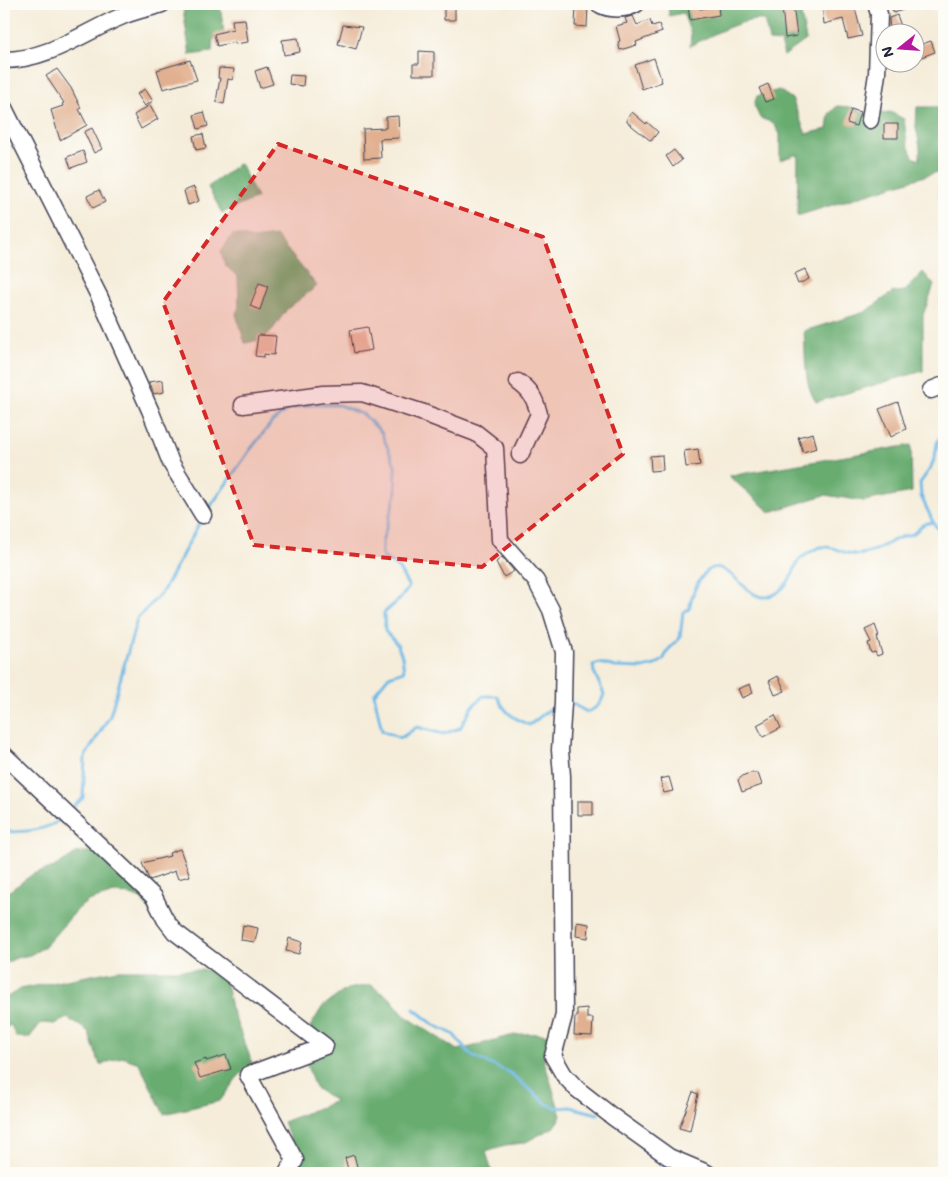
<svg xmlns="http://www.w3.org/2000/svg" width="948" height="1177" font-family="Mali,sans-serif">
  <style>
    .forest { fill: #68ac70; stroke: #456756 }
    .lines { fill: none; stroke-linecap: round; stroke-linejoin: round }
    .stream { stroke: #6db9e6; stroke-width: 3 }
    .building { fill: #e1b090 }
    .minor-casing { stroke: #424053; stroke-width: 19 }
    .minor { stroke: #fff; stroke-width: 16 }
    .marked { fill: #d62828; fill-opacity: 0.2; stroke: #d62828; stroke-width: 4; stroke-dasharray: 10 6; stroke-linejoin: round }
  </style>
  <rect width="100%" height="100%" fill="#fdfcf7"/>
  <filter id="ink" filterUnits="userSpaceOnUse"><feTurbulence type="fractalNoise" baseFrequency=".02" numOctaves="2"/><feDisplacementMap in="SourceGraphic" scale="10" xChannelSelector="R" yChannelSelector="G"/><feConvolveMatrix kernelMatrix="1 2 1 2 8 2 1 2 1" color-interpolation-filters="sRGB"/></filter>
  <filter id="wash" filterUnits="userSpaceOnUse"><feTurbulence type="fractalNoise" baseFrequency=".0096" numOctaves="4" result="noise"/><feDisplacementMap in="SourceGraphic" scale="20" xChannelSelector="R" yChannelSelector="G"/><feGaussianBlur stdDeviation="1.12" result="paint"/><feColorMatrix in="noise" values="0 0 0 0 0 0 0 0 0 0 0 0 0 0 0 0 0 1.4 0 .05"/><feComposite in="paint" operator="in"/></filter>
  <g filter="url(#wash)">
    <rect width="100%" height="100%" fill="#f5edda"/>
    <path class="forest" d="M 212,4 L 220,4 L 224,34 L 213,39 L 212,52 L 190,55 L 183,9 Z
      M 668,4 L 799,4 L 806,40 L 784,56 L 781,42 L 769,41 L 764,20 C 741,18 711,36 690,46 L 691,34 L 683,13 L 669,16 Z
      M 779,90 L 792,99 L 806,134 L 827,129 L 829,114 L 837,106 L 850,107 L 868,115 L 890,112 L 904,119 L 907,143 L 913,157 L 920,160 L 920,147 L 916,127 L 917,107 L 944,107 L 944,170 L 797,216 L 798,154 L 780,160 L 780,134 L 773,123 L 760,118 L 754,105 L 757,96 Z
      M 240,163 L 257,198 L 222,213 L 208,187 Z
      M 233,234 L 254,239 L 276,236 L 317,286 L 287,309 L 273,329 L 263,339 L 245,343 L 236,314 L 239,307 L 238,277 L 225,265 L 221,251 Z
      M 923,272 L 934,285 L 923,315 L 923,371 L 816,402 C 803,382 806,355 804,331 L 865,312 L 893,292 L 905,291 Z
      M 911,445 L 912,492 L 864,501 L 825,495 L 770,512 L 729,476 Z
      M 94,851 L 165,919 L 151,912 L 141,899 L 128,894 L 114,893 L 88,901 L 78,909 L 44,947 L 30,955 L 16,958 L 4,964 L 4,895 L 33,874 L 54,867 L 76,853 Z
      M 118,970 L 223,970 L 231,1008 L 252,1062 L 236,1079 L 220,1101 L 164,1114 L 139,1063 L 122,1057 L 100,1065 L 88,1031 L 67,1018 L 55,1024 L 41,1023 L 29,1038 L 16,1037 L 11,1025 L 4,1028 L 4,999 L 20,989 Z
      M 371,985 L 391,999 L 404,1015 L 457,1050 C 491,1044 511,1029 549,1035 L 543,1057 L 561,1116 L 554,1127 L 524,1143 L 505,1145 L 486,1151 L 492,1173 L 329,1173 L 320,1170 L 305,1173 L 283,1122 L 336,1101 L 315,1088 L 304,1057 L 308,1030 L 323,1006 L 347,989 Z"/>
    <g class="lines">
      <path class="stream" d="M 208,510 L 250,450 L 272,422 L 288,409 L 310,405 L 339,405 L 364,415 L 381,432 L 395,465 L 396,494 L 382,542 L 382,556 L 399,569 L 409,587 L 400,599 L 384,613 L 385,631 L 397,644 L 402,656 L 404,671 L 389,676 L 374,694 L 382,731 L 401,738 L 417,727 L 443,734 L 460,728 L 472,707 L 483,696 L 497,696 C 505,713 513,718 529,725 C 539,720 547,708 558,705
        M 933,522 L 921,496 L 920,483 L 930,469 L 935,457 L 937,443 L 944,429
        M 569,702 L 587,712 C 597,708 601,704 604,694 L 594,672 L 593,665 L 600,663 L 615,667 L 643,668 L 655,665 L 663,660 L 669,649 L 680,638 L 683,612 L 689,609 C 692,595 695,585 704,574 C 725,551 743,597 764,597 C 777,597 787,585 792,575 C 795,569 796,562 801,558 C 806,555 815,548 821,547 C 835,545 847,557 862,554 C 877,552 889,541 904,536 C 907,535 912,535 914,533 C 924,526 917,525 933,522 L 944,537
        M 70,810 L 83,798 L 85,757 L 110,716 L 137,619 L 163,591 L 201,520
        M 4,832 C 23,832 48,831 62,818
        M 414,1009 L 434,1025 L 453,1034 L 472,1056 L 510,1073 L 547,1104 L 558,1108 L 570,1107 L 598,1114
        M 637,1142 C 648,1156 660,1165 675,1173"/>
    </g>
    <g id="blocks">
      <path class="building" d="M 698,4 L 700,9 L 718,5 L 719,15 L 690,20 L 688,5 Z
        M 793,4 L 797,36 L 785,38 L 782,6 Z
        M 822,4 L 854,4 L 862,36 L 848,39 L 843,19 L 824,24 Z
        M 890,4 L 917,4 L 917,5 L 894,13 Z
        M 576,5 L 588,5 L 587,27 L 575,26 Z
        M 444,7 L 455,7 L 455,20 L 444,20 Z
        M 897,15 L 902,29 L 890,32 L 889,18 Z
        M 633,16 L 637,25 L 650,20 L 652,26 L 659,24 L 662,32 L 636,42 L 637,45 L 620,50 L 618,42 L 620,41 L 616,26 L 627,23 L 625,18 Z
        M 245,19 L 248,42 L 235,44 L 235,42 L 217,46 L 214,34 L 233,29 L 232,20 Z
        M 343,25 L 362,27 L 356,49 L 338,44 Z
        M 298,38 L 300,52 L 284,55 L 282,40 Z
        M 931,41 L 935,52 L 916,59 L 916,46 Z
        M 419,51 L 434,52 L 434,75 L 413,75 L 413,64 L 419,64 Z
        M 654,58 L 662,82 L 642,89 L 635,65 Z
        M 190,60 L 197,80 L 163,89 L 157,70 Z
        M 267,67 L 273,84 L 260,88 L 255,71 Z
        M 219,68 L 234,69 L 233,80 L 228,79 L 224,104 L 216,102 L 220,78 L 218,78 Z
        M 57,69 L 71,88 L 81,108 L 79,109 L 87,125 L 60,140 L 51,110 L 63,106 L 62,104 L 64,103 L 46,76 Z
        M 290,75 L 304,76 L 303,86 L 289,84 Z
        M 768,84 L 774,99 L 765,102 L 759,88 Z
        M 145,89 L 153,101 L 145,106 L 137,94 Z
        M 150,105 L 158,119 L 141,129 L 134,115 Z
        M 851,109 L 860,112 L 856,126 L 847,123 Z
        M 204,112 L 208,126 L 198,129 L 194,115 Z
        M 632,112 L 646,124 L 647,122 L 658,132 L 651,141 L 627,122 L 627,118 Z
        M 398,116 L 399,138 L 380,139 L 381,158 L 364,159 L 363,129 L 386,128 L 386,117 Z
        M 884,124 L 898,124 L 898,138 L 884,138 Z
        M 92,128 L 102,149 L 94,153 L 84,132 Z
        M 203,134 L 206,148 L 196,150 L 193,136 Z
        M 674,150 L 682,160 L 673,167 L 666,156 Z
        M 83,151 L 87,162 L 71,168 L 67,157 Z
        M 194,187 L 199,201 L 188,205 L 184,191 Z
        M 99,190 L 105,202 L 93,208 L 87,196 Z
        M 805,269 L 809,279 L 798,284 L 794,274 Z
        M 259,283 L 268,286 L 260,310 L 250,306 Z
        M 368,327 L 372,350 L 354,353 L 350,330 Z
        M 258,335 L 276,336 L 274,355 L 264,354 L 264,357 L 255,356 Z
        M 163,380 L 164,392 L 154,394 L 149,382 Z
        M 898,402 L 906,429 L 891,437 L 879,409 Z
        M 813,433 L 817,448 L 803,452 L 798,437 Z
        M 698,449 L 700,465 L 686,467 L 684,451 Z
        M 662,455 L 663,470 L 651,471 L 650,456 Z
        M 502,557 L 514,571 L 504,577 L 496,562 Z
        M 875,625 L 879,636 L 877,637 L 882,654 L 877,656 L 875,652 L 871,653 L 868,643 L 871,642 L 865,630 Z
        M 778,676 L 785,691 L 775,695 L 769,681 Z
        M 750,684 L 753,693 L 742,698 L 738,689 Z
        M 775,715 L 781,728 L 763,737 L 757,725 Z
        M 751,773 L 758,773 L 762,785 L 742,792 L 738,780 L 744,775 Z
        M 669,777 L 673,791 L 664,793 L 660,779 Z
        M 578,801 L 593,801 L 593,815 L 578,815 Z
        M 180,849 L 190,876 L 178,879 L 175,871 L 150,880 L 148,877 L 142,863 L 170,856 L 169,853 Z
        M 577,922 L 589,924 L 588,938 L 576,936 Z
        M 243,925 L 258,928 L 255,942 L 241,940 Z
        M 289,938 L 302,942 L 299,954 L 286,951 Z
        M 587,1008 L 587,1018 L 593,1018 L 592,1036 L 574,1035 L 575,1017 L 577,1017 L 577,1009 Z
        M 226,1055 L 231,1069 L 200,1078 L 194,1063 L 206,1059 L 206,1061 Z
        M 693,1092 L 698,1094 L 690,1131 L 679,1128 Z
        M 354,1155 L 358,1170 L 349,1173 L 345,1158 Z"/>
    </g>
  </g>
  <g filter="url(#ink)">
    <use href="#blocks" fill-opacity="0" stroke="#424053" stroke-width="1"/>
    <g class="lines">
      <g class="minor-casing">
        <path id="minor" d="M 599,4 C 609,10 626,10 636,4
          M 4,60 C 49,60 85,31 125,15 C 137,10 150,8 162,4
          M 4,108 L 99,296 L 150,410 L 171,463 L 203,515
          M 870,120 L 877,74 L 879,14 L 876,4
          M 518,382 C 531,391 535,399 539,414 L 520,455
          M 931,390 L 944,385
          M 243,405 L 323,394 L 362,393 L 421,412 L 476,433 L 495,448 L 500,540 L 536,581 L 551,610 L 564,652 L 563,703 L 560,750 L 562,776 L 564,1015 L 553,1056 L 564,1075 L 577,1089 L 613,1117 L 669,1157 L 707,1173
          M 4,755 L 154,897 L 165,919 L 175,932 L 325,1046 L 248,1075 L 295,1160 L 287,1173"/>
      </g>
      <use href="#minor" class="minor"/>
    </g>
  </g>
  <path class="marked" d="M 278,144 L 543,237 L 623,454 L 482,567 L 254,545 L 163,302 Z"/>
  <rect width="948" height="1177" fill="none" stroke="#fdfcf7" stroke-width="20"/>
  <g transform="translate(900 48) rotate(253)"><circle r="24" fill="#fdfcf7" stroke="#a5a5ac"/>
  <path d="M0-4L9 19L0 12L-9 19Z" fill="#b5179e"/>
  <text y="-8" font-size="14" font-weight="bold" text-anchor="middle" fill="#22223b">N</text>
  </g>
</svg>
